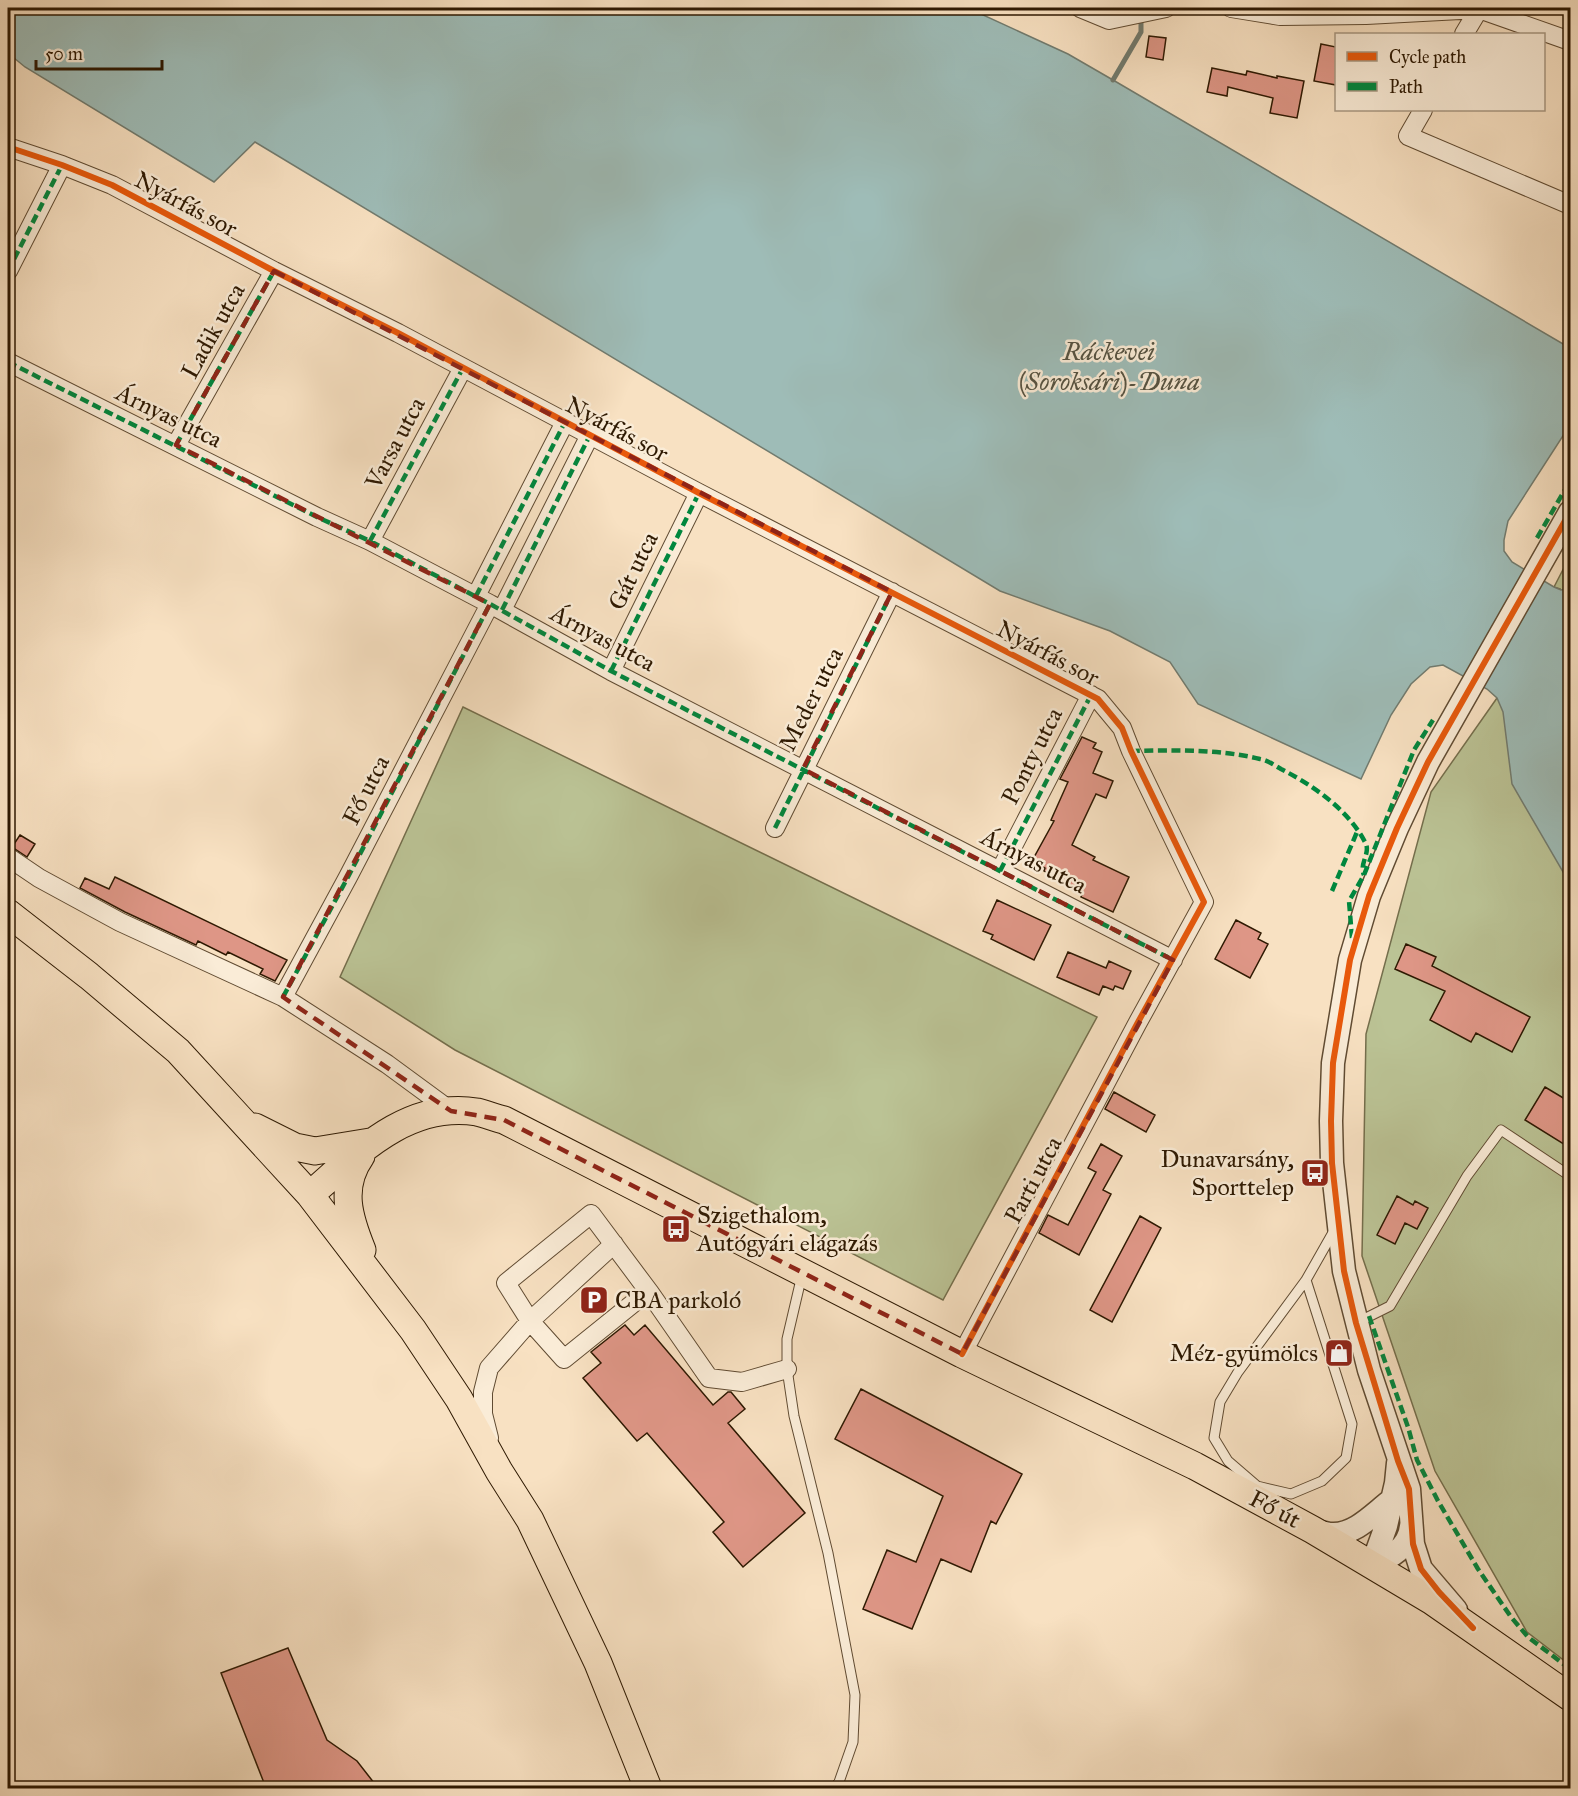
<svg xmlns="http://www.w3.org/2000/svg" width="1578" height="1796" font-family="'IM FELL Great Primer',serif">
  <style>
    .green { fill: #bbc395; stroke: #746e4c; stroke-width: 1.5 }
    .water { fill: #9ebcb7; stroke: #717b6f; stroke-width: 1.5 }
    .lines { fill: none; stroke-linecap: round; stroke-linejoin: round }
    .stream { stroke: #717b6f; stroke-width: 5 }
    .building { fill: #de9686; stroke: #2e1902; stroke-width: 1.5 }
    .service-casing { stroke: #604b32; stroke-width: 11 }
    .minor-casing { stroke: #604b32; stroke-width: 20 }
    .tertiary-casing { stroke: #604b32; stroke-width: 25 }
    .primary-casing { stroke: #2e1902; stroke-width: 29 }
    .service { stroke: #faecd7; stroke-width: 9 }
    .minor { stroke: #faecd7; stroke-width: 18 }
    .tertiary { stroke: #faecd7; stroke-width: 22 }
    .primary { stroke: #f8e1c2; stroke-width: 27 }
    .quiet { stroke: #00873e; stroke-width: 4.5; stroke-dasharray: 9 4.5; stroke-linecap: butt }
    .cycleway-casing { stroke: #faecd7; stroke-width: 10 }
    .cycleway { stroke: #e8590c; stroke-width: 6 }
    .marked { fill: none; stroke: #8f2418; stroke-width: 4.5; stroke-dasharray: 12 8; stroke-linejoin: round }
    .labels { text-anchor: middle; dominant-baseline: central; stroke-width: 5; stroke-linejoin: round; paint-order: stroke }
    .street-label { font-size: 24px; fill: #2e1902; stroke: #faecd7 }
    .poi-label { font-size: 24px; fill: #2e1902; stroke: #faecd7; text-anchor: end }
    .water-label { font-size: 26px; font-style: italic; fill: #555241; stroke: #faecd7 }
  </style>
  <rect width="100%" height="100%" fill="#f8e1c2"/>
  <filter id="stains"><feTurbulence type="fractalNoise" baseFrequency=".00333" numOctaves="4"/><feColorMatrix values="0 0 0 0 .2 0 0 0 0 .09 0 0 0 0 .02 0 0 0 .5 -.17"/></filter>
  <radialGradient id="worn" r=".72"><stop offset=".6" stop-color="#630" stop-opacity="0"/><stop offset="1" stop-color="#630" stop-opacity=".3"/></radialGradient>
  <path class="green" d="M 1570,556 L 1570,1665 L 1527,1632 L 1435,1471 L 1362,1256 L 1366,1034 L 1431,792 L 1497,698 L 1560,589 L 1554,587 Z
    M 463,707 L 1097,1017 L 943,1300 L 455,1050 L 340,977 Z"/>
  <path class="water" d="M 8,8 L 968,8 L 1068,54 L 1113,80 L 1570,348 L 1570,425 L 1508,521 L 1504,540 L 1504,551 L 1512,562 L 1554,587 L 1561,590 L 1570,588 L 1570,884 L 1512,784 L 1503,712 L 1497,698 L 1487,689 L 1443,665 L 1430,667 L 1411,684 L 1391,715 L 1361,779 L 1198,704 L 1170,662 L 1110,631 L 1000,591 L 255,142 L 214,182 L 25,67 L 8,53 Z"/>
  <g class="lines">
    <path class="stream" d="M 1113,80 L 1141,32 L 1141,17"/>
  </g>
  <path class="building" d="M 1149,36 L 1166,38 L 1163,60 L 1146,57 Z
    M 1321,44 L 1336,47 L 1336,85 L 1314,81 Z
    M 1212,68 L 1246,75 L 1247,71 L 1277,78 L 1277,76 L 1304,81 L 1297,118 L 1270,113 L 1273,98 L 1228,87 L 1227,96 L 1207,92 Z
    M 1082,737 L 1096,743 L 1093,748 L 1102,752 L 1093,773 L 1113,781 L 1106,798 L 1096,794 L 1072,845 L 1095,857 L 1093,860 L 1129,877 L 1113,912 L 1081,897 L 1083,893 L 1044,871 L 1045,868 L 1032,861 L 1054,821 L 1051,820 L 1068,782 L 1060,779 Z
    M 20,835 L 35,844 L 27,857 L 12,847 Z
    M 115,877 L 287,960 L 275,981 L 260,974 L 263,969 L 228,952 L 226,955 L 198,941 L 196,945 L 125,912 L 80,888 L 85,878 L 109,889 Z
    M 997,900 L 1051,925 L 1034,960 L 991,939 L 993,935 L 983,931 Z
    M 1236,920 L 1261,933 L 1258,939 L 1268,944 L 1250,978 L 1215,959 Z
    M 1406,944 L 1436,957 L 1432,966 L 1530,1017 L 1512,1052 L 1476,1033 L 1471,1042 L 1430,1020 L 1445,991 L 1395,969 Z
    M 1068,952 L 1106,968 L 1109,961 L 1131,971 L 1123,989 L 1115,986 L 1113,990 L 1103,986 L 1099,995 L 1057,977 Z
    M 1545,1087 L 1570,1102 L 1570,1148 L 1525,1120 Z
    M 1114,1092 L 1155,1115 L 1146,1132 L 1105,1109 Z
    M 1101,1144 L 1122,1156 L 1103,1190 L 1111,1194 L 1079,1255 L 1039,1233 L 1048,1215 L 1068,1225 L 1096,1172 L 1088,1168 Z
    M 1397,1196 L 1413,1205 L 1415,1201 L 1428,1208 L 1417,1229 L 1405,1223 L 1395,1244 L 1377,1235 Z
    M 1140,1216 L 1161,1228 L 1112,1322 L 1090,1310 Z
    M 625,1325 L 634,1335 L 645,1325 L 713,1405 L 728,1392 L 731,1392 L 745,1409 L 728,1423 L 805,1513 L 743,1567 L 713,1532 L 724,1522 L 647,1433 L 637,1441 L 583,1378 L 601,1363 L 591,1352 Z
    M 861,1389 L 1022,1474 L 996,1524 L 991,1521 L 971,1572 L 941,1559 L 912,1629 L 863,1609 L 887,1550 L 916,1562 L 943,1496 L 835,1439 Z
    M 288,1648 L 327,1740 L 357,1761 L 378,1788 L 266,1788 L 221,1673 Z"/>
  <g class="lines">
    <g class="service-casing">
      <path id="service" d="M 802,1275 L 787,1339 L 787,1369 L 794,1416 L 828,1553 L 855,1695 L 853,1742 L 839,1782 L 834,1788
        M 1306,1280 L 1238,1372 L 1220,1402 L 1214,1438 L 1228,1461 L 1257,1486 L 1291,1494 L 1322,1481 L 1346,1458 L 1352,1424 L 1306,1280 L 1335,1229
        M 1358,1322 L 1390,1306 L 1467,1176 L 1501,1130 L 1570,1176"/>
    </g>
    <g class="minor-casing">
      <path id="minor" d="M 1080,8 L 1109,20 L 1166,8
        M 1231,8 L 1280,16 L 1366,15 L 1479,9 L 1570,41
        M 1464,34 L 1479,9
        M 1423,110 L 1408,136 L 1570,205
        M 8,147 L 62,165 L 112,185 L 274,271 L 398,333 L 699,493 L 1098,699 L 1122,728 L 1131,751 L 1204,902 L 1137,1024 L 962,1354
        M 8,271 L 62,165
        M 8,362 L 317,517 L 370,541 L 490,604 L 611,671 L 1173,960
        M 176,445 L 274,271
        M 370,541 L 463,368
        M 476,596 L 565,422
        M 502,610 L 590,435
        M 611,671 L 699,493
        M 775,828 L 892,592
        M 8,857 L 39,878 L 120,922 L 283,997 L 387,1064 L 451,1111
        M 1000,871 L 1091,695
        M 283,997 L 348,877 L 490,604
        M 650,1293 L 636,1301 L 564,1359 L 530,1321 L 506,1283 L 591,1214 L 650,1293 L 709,1378 L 742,1382 L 787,1369
        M 489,1438 L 483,1414 L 483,1392 L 489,1368 L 530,1321 L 614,1244"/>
    </g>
    <g class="tertiary-casing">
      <path id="tertiary" d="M 1313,1530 C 1319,1531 1326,1534 1332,1534 C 1356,1535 1375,1512 1393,1499
        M 1372,1565 L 1386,1526 L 1396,1483 L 1398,1463
        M 1372,1565 C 1390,1558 1409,1548 1411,1526
        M 1456,1610 L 1421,1569 L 1413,1544 L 1409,1489 L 1369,1370 L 1344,1271 L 1332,1163 L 1331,1121 L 1333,1063 L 1350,960 L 1369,896 L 1397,828 L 1428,762 L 1570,512"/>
    </g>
    <g class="primary-casing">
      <path id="primary" d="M 8,913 L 89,976 L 178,1051 L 310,1195 L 413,1330 L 459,1399 L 499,1471 L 530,1520 L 598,1663 L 648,1788
        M 255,1127 L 295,1147 L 315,1151 L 370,1142
        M 361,1156 C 339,1187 349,1218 362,1250
        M 310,1195 C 358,1153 407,1101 477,1112 C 486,1114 495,1118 504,1120 L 962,1354 L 1195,1466 L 1313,1530 L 1432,1601 L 1570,1697"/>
    </g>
    <use href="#service" class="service"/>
    <use href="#minor" class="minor"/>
    <use href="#tertiary" class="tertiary"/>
    <use href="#primary" class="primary"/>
    <path class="quiet" d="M 8,271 L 62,165
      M 8,362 L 317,517 L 370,541 L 490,604 L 611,671 L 1173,960
      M 176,445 L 274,271
      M 1537,538 L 1570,481
      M 370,541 L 463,368
      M 476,596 L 565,422
      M 502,610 L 590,435
      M 611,671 L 699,493
      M 1131,751 C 1172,750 1220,749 1260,759 C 1267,760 1274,765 1281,769 C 1314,786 1349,810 1366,844 C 1370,854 1359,864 1364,875
      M 775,828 L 892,592
      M 1000,871 L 1091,695
      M 1332,891 L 1357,832
      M 1352,938 L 1349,901 L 1364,875 L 1414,750 L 1433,720
      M 283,997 L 348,877 L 490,604
      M 1369,1316 L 1408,1427 L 1417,1460 L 1438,1501 L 1478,1569 L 1511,1617 L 1528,1637 L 1570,1669"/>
    <g class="cycleway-casing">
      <path id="cycleway" d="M 8,147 L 62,165 L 112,185 L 274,271 L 398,333 L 699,493 L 1098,699 L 1122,728 L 1131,751 L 1204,902 L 1137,1024 L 962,1354
        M 1473,1628 L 1439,1592 L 1421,1569 L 1413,1544 L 1409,1489 L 1398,1461 L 1356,1323 L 1344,1271 L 1332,1163 L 1331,1121 L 1333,1063 L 1350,960 L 1369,896 L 1397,828 L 1428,762 L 1570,512"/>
    </g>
    <use href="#cycleway" class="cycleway"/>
  </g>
  <path class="marked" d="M 274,271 L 892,592 L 803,769 L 1173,960 L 962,1354 L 504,1120 L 451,1111 L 283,997 L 490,604 L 176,445 Z"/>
  <defs>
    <g id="bus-square" transform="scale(1.5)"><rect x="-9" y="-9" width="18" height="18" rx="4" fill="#8f2418" stroke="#faecd7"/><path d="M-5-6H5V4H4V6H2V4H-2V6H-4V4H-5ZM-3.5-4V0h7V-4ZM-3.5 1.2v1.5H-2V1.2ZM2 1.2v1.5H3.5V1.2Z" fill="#fff"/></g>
    <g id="parking-square" transform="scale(1.5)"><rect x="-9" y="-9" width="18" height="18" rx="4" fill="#8f2418" stroke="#faecd7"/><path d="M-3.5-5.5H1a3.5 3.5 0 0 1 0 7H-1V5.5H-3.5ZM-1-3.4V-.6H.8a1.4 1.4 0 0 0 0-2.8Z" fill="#fff"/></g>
    <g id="shop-square" transform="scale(1.5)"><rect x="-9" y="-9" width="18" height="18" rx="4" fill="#8f2418" stroke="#faecd7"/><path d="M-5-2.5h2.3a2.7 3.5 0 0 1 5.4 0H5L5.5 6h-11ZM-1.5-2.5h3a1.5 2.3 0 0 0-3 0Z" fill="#fff"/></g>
  </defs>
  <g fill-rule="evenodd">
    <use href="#bus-square" x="1315" y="1173"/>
    <use href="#bus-square" x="676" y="1229"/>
    <use href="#parking-square" x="594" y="1300"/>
    <use href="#shop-square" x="1339" y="1353"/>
  </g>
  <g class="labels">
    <g class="street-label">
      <text transform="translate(186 204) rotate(28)">Nyárfás sor</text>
      <text transform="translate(213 331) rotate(-61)">Ladik utca</text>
      <text transform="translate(169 416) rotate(26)">Árnyas utca</text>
      <text transform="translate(617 429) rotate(28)">Nyárfás sor</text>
      <text transform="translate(395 443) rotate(-62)">Varsa utca</text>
      <text transform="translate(633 571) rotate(-64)">Gát utca</text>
      <text transform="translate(603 638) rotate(28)">Árnyas utca</text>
      <text transform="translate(1048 653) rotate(28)">Nyárfás sor</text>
      <text transform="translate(811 699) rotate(-63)">Meder utca</text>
      <text transform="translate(1032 756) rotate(-63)">Ponty utca</text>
      <text transform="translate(366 790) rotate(-63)">Fő utca</text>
      <text transform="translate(1034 861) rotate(27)">Árnyas utca</text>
      <text transform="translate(1033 1180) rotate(-62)">Parti utca</text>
      <text transform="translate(1275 1509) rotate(28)">Fő út</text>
    </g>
    <g class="poi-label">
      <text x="1294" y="1159">Dunavarsány,<tspan x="1294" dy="28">Sporttelep</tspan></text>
      <text x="697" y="1215" text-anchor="start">Szigethalom,<tspan x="697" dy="28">Autógyári elágazás</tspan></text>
      <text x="615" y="1300" text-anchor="start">CBA parkoló</text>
      <text x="1318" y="1353">Méz-gyümölcs</text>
    </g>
    <g class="water-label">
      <text x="1109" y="351">Ráckevei<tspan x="1109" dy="30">(Soroksári)-Duna</tspan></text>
    </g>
  </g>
  <rect width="1578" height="1796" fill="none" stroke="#f8e1c2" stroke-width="30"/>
  <rect x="9" y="9" width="1560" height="1778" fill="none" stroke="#2e1902" stroke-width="3"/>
  <rect x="15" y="15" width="1548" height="1766" fill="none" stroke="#2e1902" stroke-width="1.5"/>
  <rect x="1335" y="33" width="210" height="78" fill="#faecd7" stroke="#a89882" stroke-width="1.5"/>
  <rect x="1347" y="52" width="30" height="9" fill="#e8590c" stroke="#a89882" stroke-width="1.5"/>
  <text x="1389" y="63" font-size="18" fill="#2e1902">Cycle path</text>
  <rect x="1347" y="82" width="30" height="9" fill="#00873e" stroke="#a89882" stroke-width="1.5"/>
  <text x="1389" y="93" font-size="18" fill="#2e1902">Path</text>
  <path d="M36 60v9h126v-9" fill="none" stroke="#2e1902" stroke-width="3"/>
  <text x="45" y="60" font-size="18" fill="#2e1902" stroke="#faecd7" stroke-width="4.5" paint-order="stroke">50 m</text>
  <rect width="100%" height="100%" filter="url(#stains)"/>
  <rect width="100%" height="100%" fill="url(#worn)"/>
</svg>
